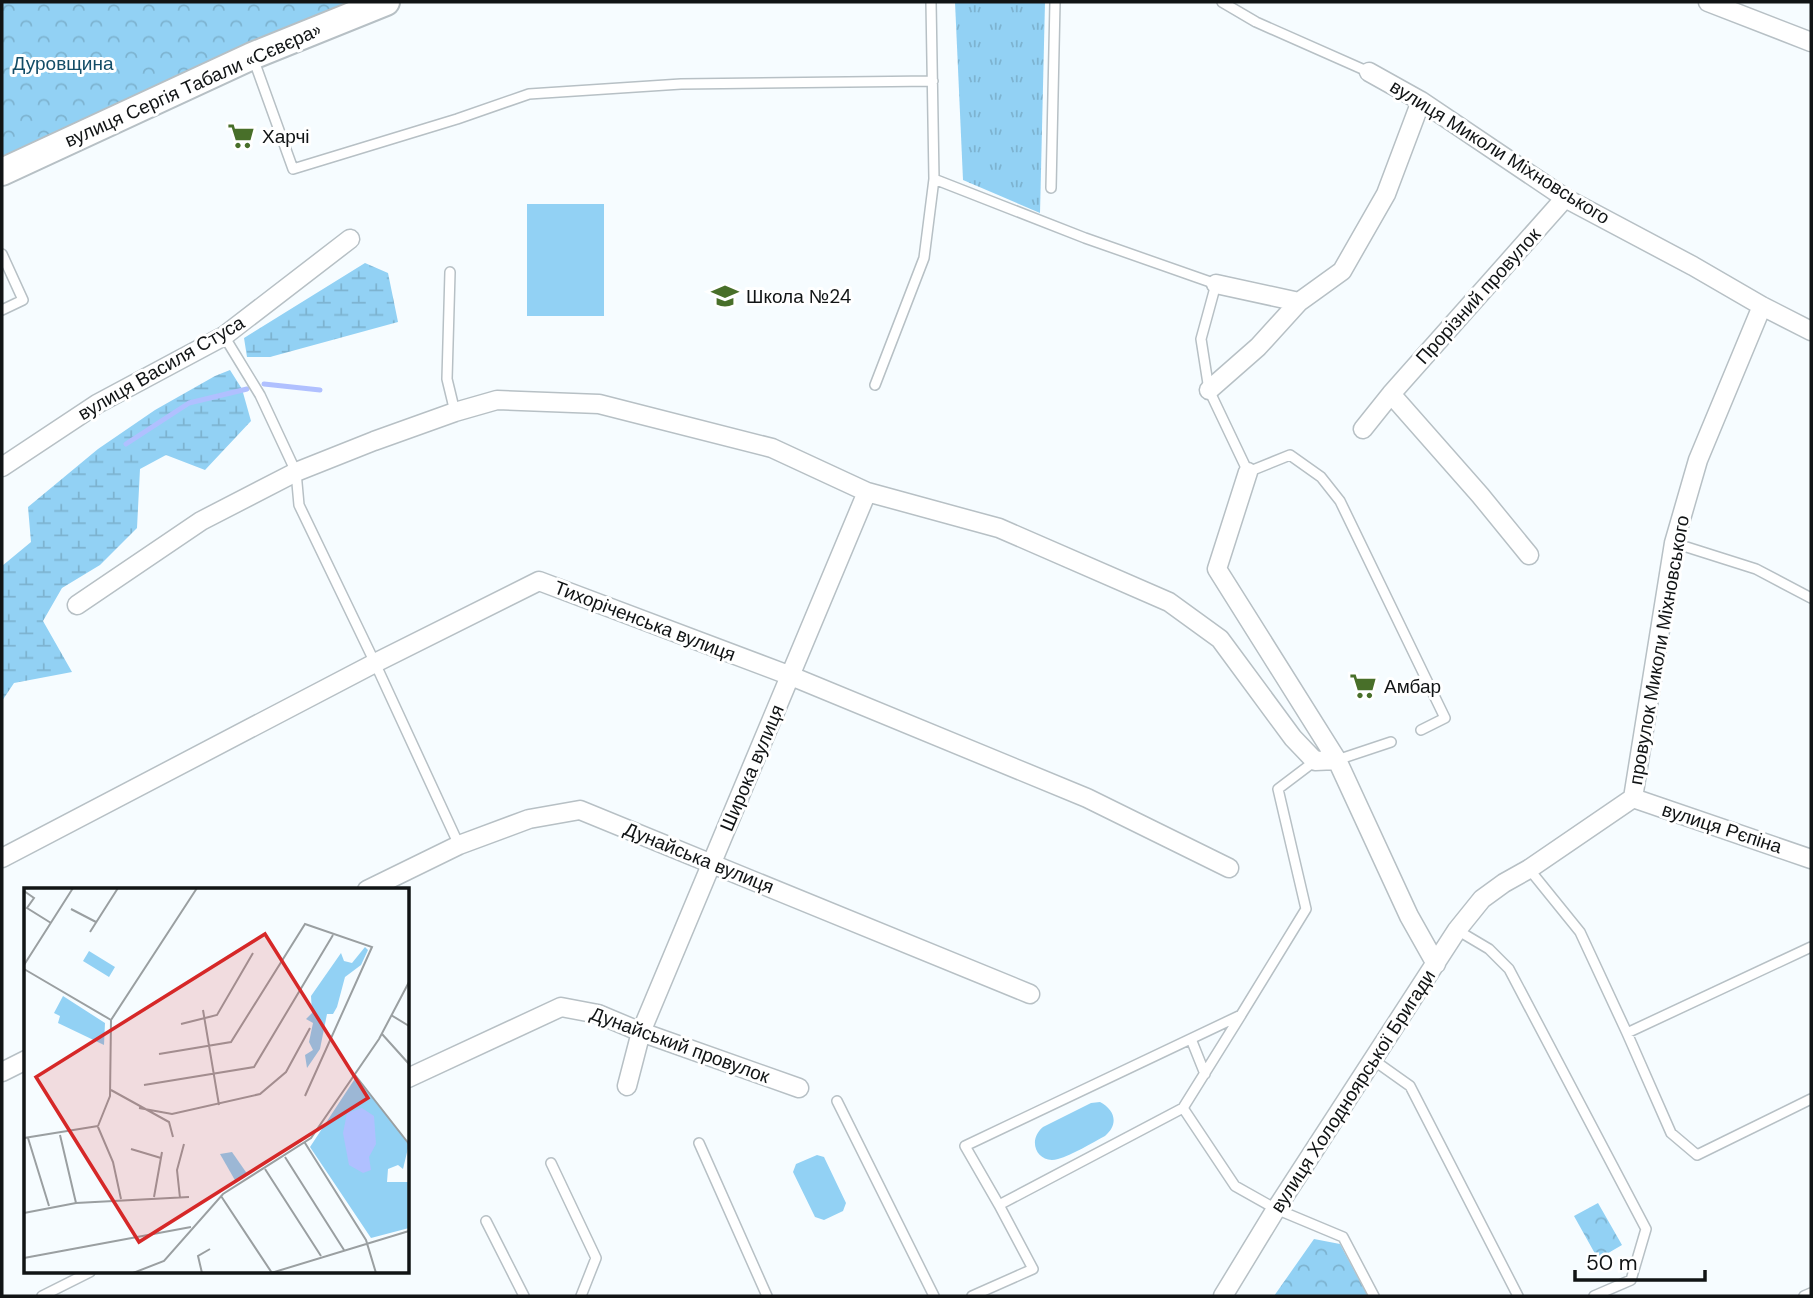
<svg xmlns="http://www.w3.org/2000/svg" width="1813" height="1298" font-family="'DM Sans',sans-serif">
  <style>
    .grass { fill: url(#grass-tufts) }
    .forest { fill: url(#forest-crowns) }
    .wetland { fill: url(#wetland-marsh) }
    .pitch { fill: #92d1f4 }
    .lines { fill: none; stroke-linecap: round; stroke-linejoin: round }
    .stream { stroke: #b0c0ff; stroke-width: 5 }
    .service-casing { stroke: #b7c0c5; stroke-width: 12 }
    .minor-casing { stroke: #b7c0c5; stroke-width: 21 }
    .secondary-casing { stroke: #b7c0c5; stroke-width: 30 }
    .service { stroke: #fff; stroke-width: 9 }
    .minor { stroke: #fff; stroke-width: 18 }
    .secondary { stroke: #fff; stroke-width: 26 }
    .labels { text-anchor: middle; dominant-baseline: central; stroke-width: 6; stroke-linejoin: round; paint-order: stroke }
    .park-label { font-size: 19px; fill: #134d67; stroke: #fff }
    .street-label { font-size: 19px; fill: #111415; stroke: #fff }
    .poi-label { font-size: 19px; fill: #111415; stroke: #fff; text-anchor: start }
    .inset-road { fill: none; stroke: #9a9fa1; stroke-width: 2 }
    .view { fill: #d62828; fill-opacity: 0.15; stroke: #d62828; stroke-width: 3.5 }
    .inset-edge { fill: none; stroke: #111415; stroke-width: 3.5 }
  </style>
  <defs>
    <pattern id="grass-tufts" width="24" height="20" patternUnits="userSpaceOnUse" patternTransform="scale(1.75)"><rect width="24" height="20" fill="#92d1f4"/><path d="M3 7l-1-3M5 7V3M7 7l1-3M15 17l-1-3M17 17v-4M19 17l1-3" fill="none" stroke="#7db3d0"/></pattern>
    <pattern id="forest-crowns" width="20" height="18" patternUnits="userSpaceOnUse" patternTransform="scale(1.75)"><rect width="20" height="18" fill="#92d1f4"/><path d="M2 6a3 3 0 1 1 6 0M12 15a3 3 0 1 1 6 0" fill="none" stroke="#7db3d0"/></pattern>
    <pattern id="wetland-marsh" width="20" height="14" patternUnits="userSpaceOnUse" patternTransform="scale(1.75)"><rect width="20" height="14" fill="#92d1f4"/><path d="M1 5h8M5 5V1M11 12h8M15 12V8" fill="none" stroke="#7db3d0"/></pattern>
  </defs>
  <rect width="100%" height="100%" fill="#f6fcff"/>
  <path class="grass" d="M 955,2 L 1045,2 L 1040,213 L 963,180 Z"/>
  <path class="forest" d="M 2,2 L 348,2 L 266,35 L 2,158 Z
    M 1598,1203 L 1622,1245 L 1598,1259 L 1574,1216 Z
    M 1314,1239 L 1340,1244 L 1368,1296 L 1274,1296 Z"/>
  <path class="wetland" d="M 365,263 L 388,273 L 398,322 L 270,357 L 247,357 L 244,338 Z
    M 230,370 L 242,389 L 251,421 L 205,470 L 166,455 L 140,469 L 137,528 L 100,565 L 62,588 L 43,621 L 72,672 L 14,683 L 2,701 L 2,566 L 31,542 L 28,507 L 98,449 L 155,410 L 215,376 Z"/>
  <path class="pitch" d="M 527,204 L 604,204 L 604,316 L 527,316 Z
    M 1100,1102 C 1115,1110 1119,1124 1105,1136 C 1092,1143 1072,1155 1058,1159 C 1038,1165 1026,1141 1043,1127 L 1091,1103 Z
    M 817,1155 L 824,1157 L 846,1203 L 843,1211 L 824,1220 L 815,1217 L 793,1172 L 796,1164 Z"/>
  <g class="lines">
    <path class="stream" d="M 264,384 L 320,390
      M 126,444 L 189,403 L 247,389"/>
    <g class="service-casing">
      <path id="service" d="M 1222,2 L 1256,22 L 1369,72
        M 253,58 L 293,169 L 457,119 L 529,94 L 681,84 L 933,81
        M 934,179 L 1085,238 L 1216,284 L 1201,339 L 1209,390 L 1248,472 L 1290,455 L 1321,477 L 1340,501 L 1445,718 L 1421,730
        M 1051,188 L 1055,2
        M 2,254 L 23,300 L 2,310
        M 450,272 L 447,379 L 455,412
        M 224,336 L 260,395 L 296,472 L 299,505 L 375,663 L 459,845
        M 875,385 L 924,258 L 934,179 L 931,2
        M 1674,543 L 1756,569 L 1811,598
        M 1337,760 L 1391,742
        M 1529,869 L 1580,932 L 1627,1033 L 1671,1133 L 1697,1155 L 1811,1099
        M 1457,930 L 1489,949 L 1509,969 L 1646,1229 L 1631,1280 L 1594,1296
        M 1627,1033 L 1811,947
        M 1191,1039 L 1205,1074
        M 1372,1059 L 1410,1086 L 1518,1296
        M 837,1101 L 934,1296
        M 1183,1108 L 1241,1015
        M 699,1143 L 767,1296
        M 551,1163 L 596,1258 L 581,1296
        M 999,1205 L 1183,1108 L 1235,1186 L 1276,1209 L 1343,1237 L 1374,1296
        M 486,1221 L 524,1296
        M 42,1296 L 90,1272
        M 972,1296 L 1033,1269 L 999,1205 L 965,1146 L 1241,1015 L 1306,909 L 1278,789 L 1315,761
        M 1804,1296 L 1811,1293"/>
    </g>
    <g class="minor-casing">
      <path id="minor" d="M 1708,2 L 1811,42
        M 1369,72 L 1421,101 L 1565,198 L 1693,266 L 1762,306 L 1811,331
        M 1216,284 L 1299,302
        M 1209,390 L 1258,347 L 1299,302 L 1342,271 L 1386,194 L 1421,101
        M 1391,394 L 1480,495 L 1529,555
        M 1363,429 L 1391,394 L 1565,198
        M 2,467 L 97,404 L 224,336 L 350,239
        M 1248,472 L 1217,569 L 1337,760 L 1409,916 L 1436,964
        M 77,605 L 201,521 L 296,472 L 374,441 L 455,412 L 497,400 L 599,404 L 772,448 L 867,492 L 999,528 L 1169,602 L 1220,639 L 1293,738 L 1315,761 L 1337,760
        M 1633,798 L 1674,543 L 1698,460 L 1762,306
        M 1633,798 L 1811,859
        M 2,858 L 375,663 L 539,581 L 791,676 L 1087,798 L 1229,868
        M 367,890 L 459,845 L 529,819 L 580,810 L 1030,994
        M 2,1072 L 26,1060
        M 408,1078 L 561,1007 L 598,1014 L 641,1032 L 799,1088
        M 627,1086 L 641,1032 L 867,492
        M 1223,1296 L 1276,1209 L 1457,930 L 1482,899 L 1504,883 L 1529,869 L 1633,798"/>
    </g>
    <g class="secondary-casing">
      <path id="secondary" d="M 2,172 L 252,56 L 386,2"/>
    </g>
    <use href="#service" class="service"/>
    <use href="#minor" class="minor"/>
    <use href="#secondary" class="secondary"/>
  </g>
  <defs>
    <g id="supermarket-bare" transform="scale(2.1)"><path d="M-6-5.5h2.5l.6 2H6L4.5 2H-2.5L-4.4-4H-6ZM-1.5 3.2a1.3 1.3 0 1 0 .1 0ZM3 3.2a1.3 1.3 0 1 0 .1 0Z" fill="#486f29" stroke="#fff" stroke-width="2.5" paint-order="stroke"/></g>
    <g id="school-bare" transform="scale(2.1)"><path d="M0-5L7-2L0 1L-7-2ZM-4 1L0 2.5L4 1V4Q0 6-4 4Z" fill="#486f29" stroke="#fff" stroke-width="2.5" paint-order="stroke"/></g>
  </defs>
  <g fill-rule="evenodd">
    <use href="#supermarket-bare" x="241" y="136"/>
    <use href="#school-bare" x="725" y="296"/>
    <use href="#supermarket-bare" x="1363" y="686"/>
  </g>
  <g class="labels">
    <g class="park-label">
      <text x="63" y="63">Дуровщина</text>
    </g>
    <g class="street-label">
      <text transform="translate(193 85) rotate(-24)">вулиця Сергія Табали «Сєвєра»</text>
      <text transform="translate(1500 152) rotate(32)">вулиця Миколи Міхновського</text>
      <text transform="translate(1478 296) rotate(-48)">Прорізний провулок</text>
      <text transform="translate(161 368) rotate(-30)">вулиця Василя Стуса</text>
      <text transform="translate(645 621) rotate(21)">Тихоріченська вулиця</text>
      <text transform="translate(1659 650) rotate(-80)">провулок Миколи Міхновського</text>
      <text transform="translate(752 768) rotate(-67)">Широка вулиця</text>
      <text transform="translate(1722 828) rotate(18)">вулиця Рєпіна</text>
      <text transform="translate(699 858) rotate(22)">Дунайська вулиця</text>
      <text transform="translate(680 1045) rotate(20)">Дунайський провулок</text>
      <text transform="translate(1353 1091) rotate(-57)">вулиця Холодноярської Бригади</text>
    </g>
    <g class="poi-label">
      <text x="262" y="136">Харчі</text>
      <text x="746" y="296">Школа №24</text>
      <text x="1384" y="686">Амбар</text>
    </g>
  </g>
  <g transform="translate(24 888)">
    <rect width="385" height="385" fill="#f6fcff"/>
    <path d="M 208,264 L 224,287 L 212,294 L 196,266 Z" fill="#92d1f4"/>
    <path d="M 39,108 L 81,135 L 80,157 L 34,135 L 36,128 L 30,125 ZM 332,189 L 385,256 L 379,281 L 374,277 L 364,281 L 363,294 L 385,294 L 385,340 L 347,350 L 286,259 Z" fill="#92d1f4"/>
    <path d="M 341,59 L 344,62 L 337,77 L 321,89 L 313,119 L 309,126 L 303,126 L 296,161 L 283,180 L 281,167 L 289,162 L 285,154 L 289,135 L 282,131 L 288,125 L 287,108 L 317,65 L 320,73 L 328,75 Z" fill="#92d1f4"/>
    <path d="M 65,63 L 91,79 L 85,89 L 59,73 Z" fill="#92d1f4"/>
    <path d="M 338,220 L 350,228 L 352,256 L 345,269 L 347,282 L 339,285 L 325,277 L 319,245 L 323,225 Z" fill="#b0c0ff"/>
    <path class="inset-road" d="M 0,3 L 10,10 L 3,20 L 27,35M 47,21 L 72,34M 66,44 L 94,0M 0,77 L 49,0M 0,81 L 87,132M 179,122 L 195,217M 367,127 L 385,138M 87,132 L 173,0M 157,136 L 193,127 L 229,65M 358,146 L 385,176M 135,166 L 207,154 L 281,36 L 348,59 L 281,208M 331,187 L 385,256M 120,197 L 230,179 L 309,47M 87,202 L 145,234 L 149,249M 115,220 L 148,226 L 236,206 L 262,184 L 286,140M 74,238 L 86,208 L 87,132M 74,239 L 89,274 L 97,311M 36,247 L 52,315M 0,250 L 74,238M 4,250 L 25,318M 281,255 L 342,352 L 352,385M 107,261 L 137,270M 261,269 L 320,362M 241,281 L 297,368M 197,308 L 248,385M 130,309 L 138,264M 156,310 L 153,282 L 160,256M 0,325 L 52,315 L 165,309M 0,370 L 167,339M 109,385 L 140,373 L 199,306 L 287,250 L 355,151 L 385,94M 178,385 L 174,368 L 186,361M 247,385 L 385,343"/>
    <path class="view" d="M 241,46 L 344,210 L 115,354 L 12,189 Z"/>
    <rect width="385" height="385" class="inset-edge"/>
  </g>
  <rect width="1813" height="1298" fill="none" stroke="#111415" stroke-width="7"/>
  <path d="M1575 1270v10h130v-10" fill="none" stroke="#111415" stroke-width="3.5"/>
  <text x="1586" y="1270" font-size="21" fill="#111415" stroke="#ffffff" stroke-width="5" paint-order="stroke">50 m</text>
</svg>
